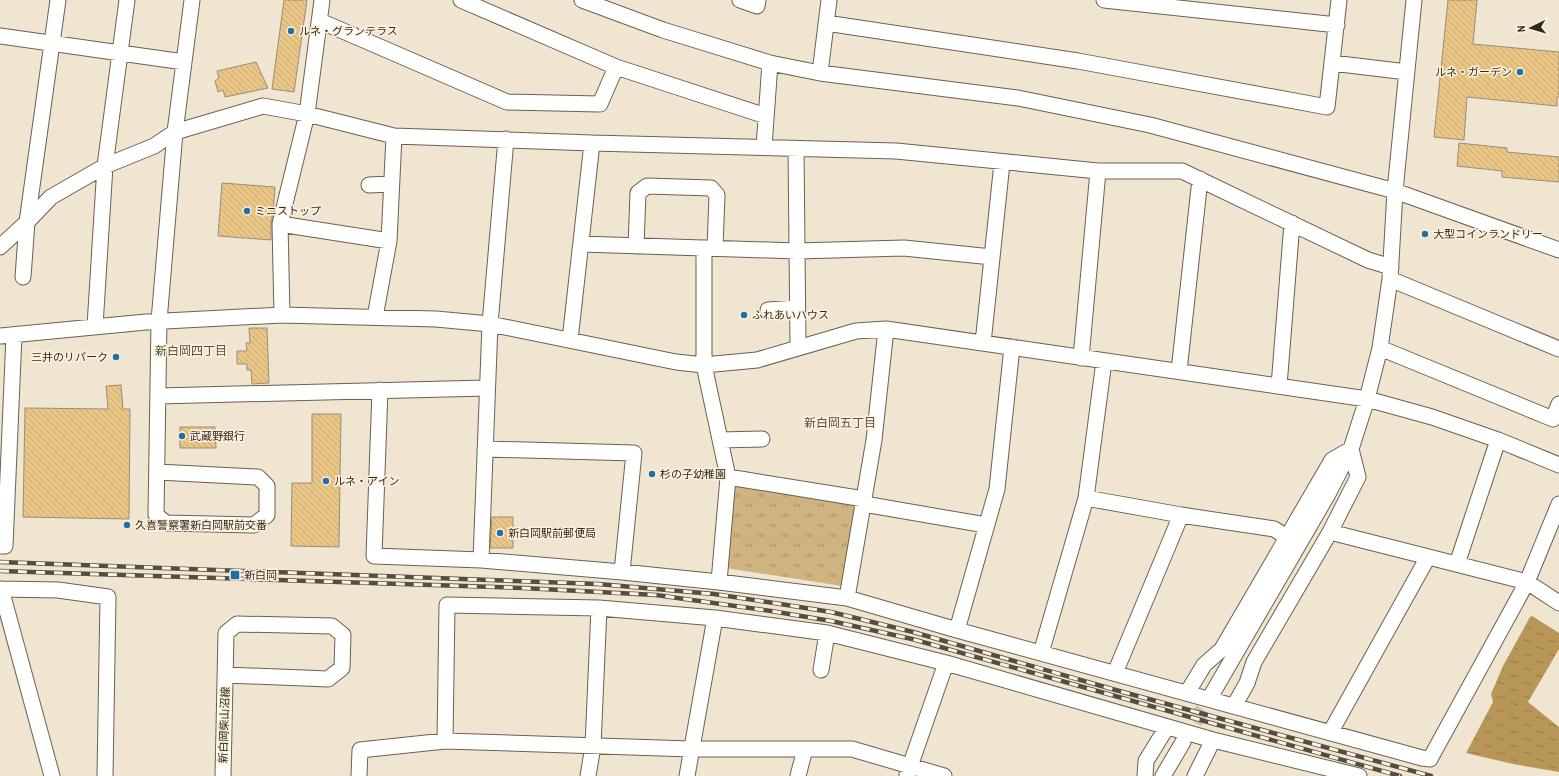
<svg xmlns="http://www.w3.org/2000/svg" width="1559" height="776" font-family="'Archivo Narrow','Noto Sans JP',sans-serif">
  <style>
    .park { fill: url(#park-tufts) }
    .water { fill: url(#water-ripples) }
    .building { fill: url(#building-back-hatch); stroke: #988e7b }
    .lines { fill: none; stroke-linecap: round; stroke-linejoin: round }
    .minor-tunnel { stroke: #c9c0ae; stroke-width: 15; stroke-dasharray: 15 8; stroke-linecap: butt }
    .minor-casing { stroke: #6a614f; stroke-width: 17 }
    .minor { stroke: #fff; stroke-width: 15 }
    .rail-casing { stroke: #534e43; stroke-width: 4.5 }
    .rail { stroke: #fef2de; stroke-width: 3; stroke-dasharray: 9; stroke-linecap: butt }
    .poi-dot { fill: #236fa2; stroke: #fef2de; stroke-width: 1.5 }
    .labels { text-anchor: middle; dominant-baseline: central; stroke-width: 3; stroke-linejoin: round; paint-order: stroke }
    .poi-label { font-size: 11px; fill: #2e2a22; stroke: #fef2de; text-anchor: start }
    .street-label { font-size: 11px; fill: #2e2a22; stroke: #fef2de }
    .neighbourhood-label { font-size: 12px; fill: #5a503f; stroke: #fef2de }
  </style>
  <defs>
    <pattern id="park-tufts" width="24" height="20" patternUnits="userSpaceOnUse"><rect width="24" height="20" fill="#cfb380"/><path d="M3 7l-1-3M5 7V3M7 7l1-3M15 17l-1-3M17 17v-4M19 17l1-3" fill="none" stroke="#a89268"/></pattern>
    <pattern id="water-ripples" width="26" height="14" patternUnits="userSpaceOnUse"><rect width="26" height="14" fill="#b89657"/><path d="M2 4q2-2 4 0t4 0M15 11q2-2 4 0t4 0" fill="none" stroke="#967b48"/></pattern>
    <pattern id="building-back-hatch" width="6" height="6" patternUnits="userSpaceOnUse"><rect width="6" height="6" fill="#eac686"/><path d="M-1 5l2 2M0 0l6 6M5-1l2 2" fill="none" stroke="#c9aa73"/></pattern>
  </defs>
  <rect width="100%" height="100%" fill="#f0e5d1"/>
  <path class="park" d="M 734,483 L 858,502 L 842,586 L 726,568 Z"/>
  <path class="water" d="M 1532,616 L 1559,633 L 1559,649 L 1528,702 L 1559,727 L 1559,772 L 1513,764 L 1466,753 L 1493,702 L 1491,694 L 1503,666 L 1530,617 Z"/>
  <path class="building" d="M 284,0 L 307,0 L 294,92 L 272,89 Z
    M 1448,0 L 1477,0 L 1473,44 L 1559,52 L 1559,97 L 1557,97 L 1557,106 L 1467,97 L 1464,140 L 1434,137 Z
    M 256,62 L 268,88 L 225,97 L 223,90 L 218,92 L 215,81 L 219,78 L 217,71 Z
    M 1459,143 L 1507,148 L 1507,152 L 1559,157 L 1559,182 L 1502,177 L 1502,171 L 1457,166 Z
    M 222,183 L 275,187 L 273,213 L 271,224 L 271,240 L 218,236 Z
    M 249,328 L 267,328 L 269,383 L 252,384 L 251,370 L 247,370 L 247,364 L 237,364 L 237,351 L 247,351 L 246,343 L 250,343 Z
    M 121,385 L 123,409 L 130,409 L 129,519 L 23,517 L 25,408 L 108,409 L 106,386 Z
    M 312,414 L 341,414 L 339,547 L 291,546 L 292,483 L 312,483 Z
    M 180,427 L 215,427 L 216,448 L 180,448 Z
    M 492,517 L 513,517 L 513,548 L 490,548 Z"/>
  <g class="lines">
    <path class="minor-tunnel" d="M 1183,742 L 1212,694"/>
    <g class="minor-casing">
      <path id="minor" d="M 461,0 L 616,67
        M 582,0 L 663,30 L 770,63 L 820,73 L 1018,98 L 1150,125 L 1395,191 L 1559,250
        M 740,0 L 757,6 L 758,0
        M 1104,0 L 1337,25
        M 320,21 L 507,102 L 600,104 L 616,67 L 766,116
        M 826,23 L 1078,61 L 1327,107 L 1339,0
        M 0,36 L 184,62
        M 1332,63 L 1407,72
        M 820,73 L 829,0
        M 764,147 L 770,63
        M 796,149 L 798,347
        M 369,185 L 391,184
        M 280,224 L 389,241
        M 581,244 L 797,251 L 904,248 L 992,257
        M 636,246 L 638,193 L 647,186 L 711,188 L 717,195 L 715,248
        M 0,247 L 27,222 L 51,197 L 105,166 L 154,146 L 175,132 L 263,106 L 307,114 L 394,136 L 592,143 L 896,151 L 1098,171 L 1182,171 L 1368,260 L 1391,267
        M 704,248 L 704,365 L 728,477 L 719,582
        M 23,277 L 27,222 L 58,0
        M 1390,279 L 1559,349
        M 768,310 L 797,308
        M 282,315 L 280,224 L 307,114 L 322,0
        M 375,317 L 389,241 L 394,136
        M 95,326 L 105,166 L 127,0
        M 0,336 L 146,322 L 282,315 L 436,319 L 490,324 L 676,362 L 704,365 L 757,360 L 856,331 L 886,329 L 1367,399 L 1432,417 L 1498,440 L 1559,465
        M 570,340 L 592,143
        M 983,343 L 1002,163
        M 1380,348 L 1553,419 L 1559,404
        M 1081,358 L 1098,171
        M 1179,371 L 1200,179
        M 1279,386 L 1292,223
        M 380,390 L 374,556 L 481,560 L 622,572 L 719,582 L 847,598 L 957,630 L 1422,758 L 1430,759 L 1527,582 L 1559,504
        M 158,396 L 487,388
        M 720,440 L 762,439
        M 485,449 L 634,453 L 622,572
        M 157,472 L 258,477 L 267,486 L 267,515 L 254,525 L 166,523 L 156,515 L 159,321 L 175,132 L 192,0
        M 728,477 L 864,499
        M 1086,498 L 1181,515 L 1274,529 L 1288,538
        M 864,504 L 986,525
        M 1330,532 L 1527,582 L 1559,603
        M 0,546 L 5,546 L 14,335
        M 481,560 L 490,324 L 506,139
        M 1457,564 L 1498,440
        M 0,589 L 58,590 L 108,597 L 105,776
        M 1,589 L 52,776
        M 847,598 L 874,440 L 886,329
        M 957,630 L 997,489 L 1012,347
        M 1041,653 L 1086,498 L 1104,361
        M 821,670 L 827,633
        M 1115,673 L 1181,515
        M 1187,693 L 1204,665 L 1222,649 L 1332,460 L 1351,449
        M 1212,694 L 1328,494 L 1351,449 L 1367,399 L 1380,348 L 1390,279 L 1395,191 L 1414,0
        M 1234,706 L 1247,683 L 1254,662 L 1330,532 L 1358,477 L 1351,449
        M 1330,733 L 1428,557
        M 445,741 L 447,605 L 599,608 L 715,618 L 827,633 L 946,663 L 1213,740 L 1359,776
        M 907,775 L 946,663
        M 223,776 L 226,633 L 237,624 L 332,626 L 343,635 L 342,668 L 328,679 L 226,675
        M 359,776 L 360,750 L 445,741 L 691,749 L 852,749 L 944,776
        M 588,776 L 593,746 L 599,608
        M 687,776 L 715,618
        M 798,776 L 805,749
        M 1145,776 L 1146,761 L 1167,727
        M 1163,776 L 1183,742
        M 1195,776 L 1213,740"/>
    </g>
    <use href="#minor" class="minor"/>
    <g class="rail-casing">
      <path id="rail" d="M 0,562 L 598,584 L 714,594 L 774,603 L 831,612 L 913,632 L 1112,689 L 1431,776
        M 0,571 L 523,588 L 656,595 L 771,611 L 831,621 L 912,639 L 1400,776"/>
    </g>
    <use href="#rail" class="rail"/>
  </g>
  <g class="poi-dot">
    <circle cx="291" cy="31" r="4"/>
    <circle cx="1520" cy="72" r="4"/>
    <circle cx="247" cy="211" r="4"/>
    <circle cx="1425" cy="234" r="4"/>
    <circle cx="744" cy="315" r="4"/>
    <circle cx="116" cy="357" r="4"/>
    <circle cx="182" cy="436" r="4"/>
    <circle cx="652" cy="474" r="4"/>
    <circle cx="326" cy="481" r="4"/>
    <circle cx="127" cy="525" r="4"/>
    <circle cx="500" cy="533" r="4"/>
    <rect x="230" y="570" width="10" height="10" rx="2"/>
  </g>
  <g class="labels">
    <g class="poi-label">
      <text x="299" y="31">ルネ・グランテラス</text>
      <text x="1512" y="72" text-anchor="end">ルネ・ガーデン</text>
      <text x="255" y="211">ミニストップ</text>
      <text x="1433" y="234">大型コインランドリー</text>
      <text x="752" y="315">ふれあいハウス</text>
      <text x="108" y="357" text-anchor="end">三井のリパーク</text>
      <text x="190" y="436">武蔵野銀行</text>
      <text x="660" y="474">杉の子幼稚園</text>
      <text x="334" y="481">ルネ・アイン</text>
      <text x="135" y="525">久喜警察署新白岡駅前交番</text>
      <text x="508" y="533">新白岡駅前郵便局</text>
      <text x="244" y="575">新白岡</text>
    </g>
    <g class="street-label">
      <text transform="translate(224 725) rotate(-88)">新白岡柴山沼線</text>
    </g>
    <g class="neighbourhood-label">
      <text x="191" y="351">新白岡四丁目</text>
      <text x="840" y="423">新白岡五丁目</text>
    </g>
  </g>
  <g transform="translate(1531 28) rotate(265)" stroke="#fef2de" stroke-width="3" paint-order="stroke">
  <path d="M0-3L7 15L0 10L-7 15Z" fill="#2e2a22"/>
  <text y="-6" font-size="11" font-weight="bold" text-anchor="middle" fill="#2e2a22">N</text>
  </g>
</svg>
